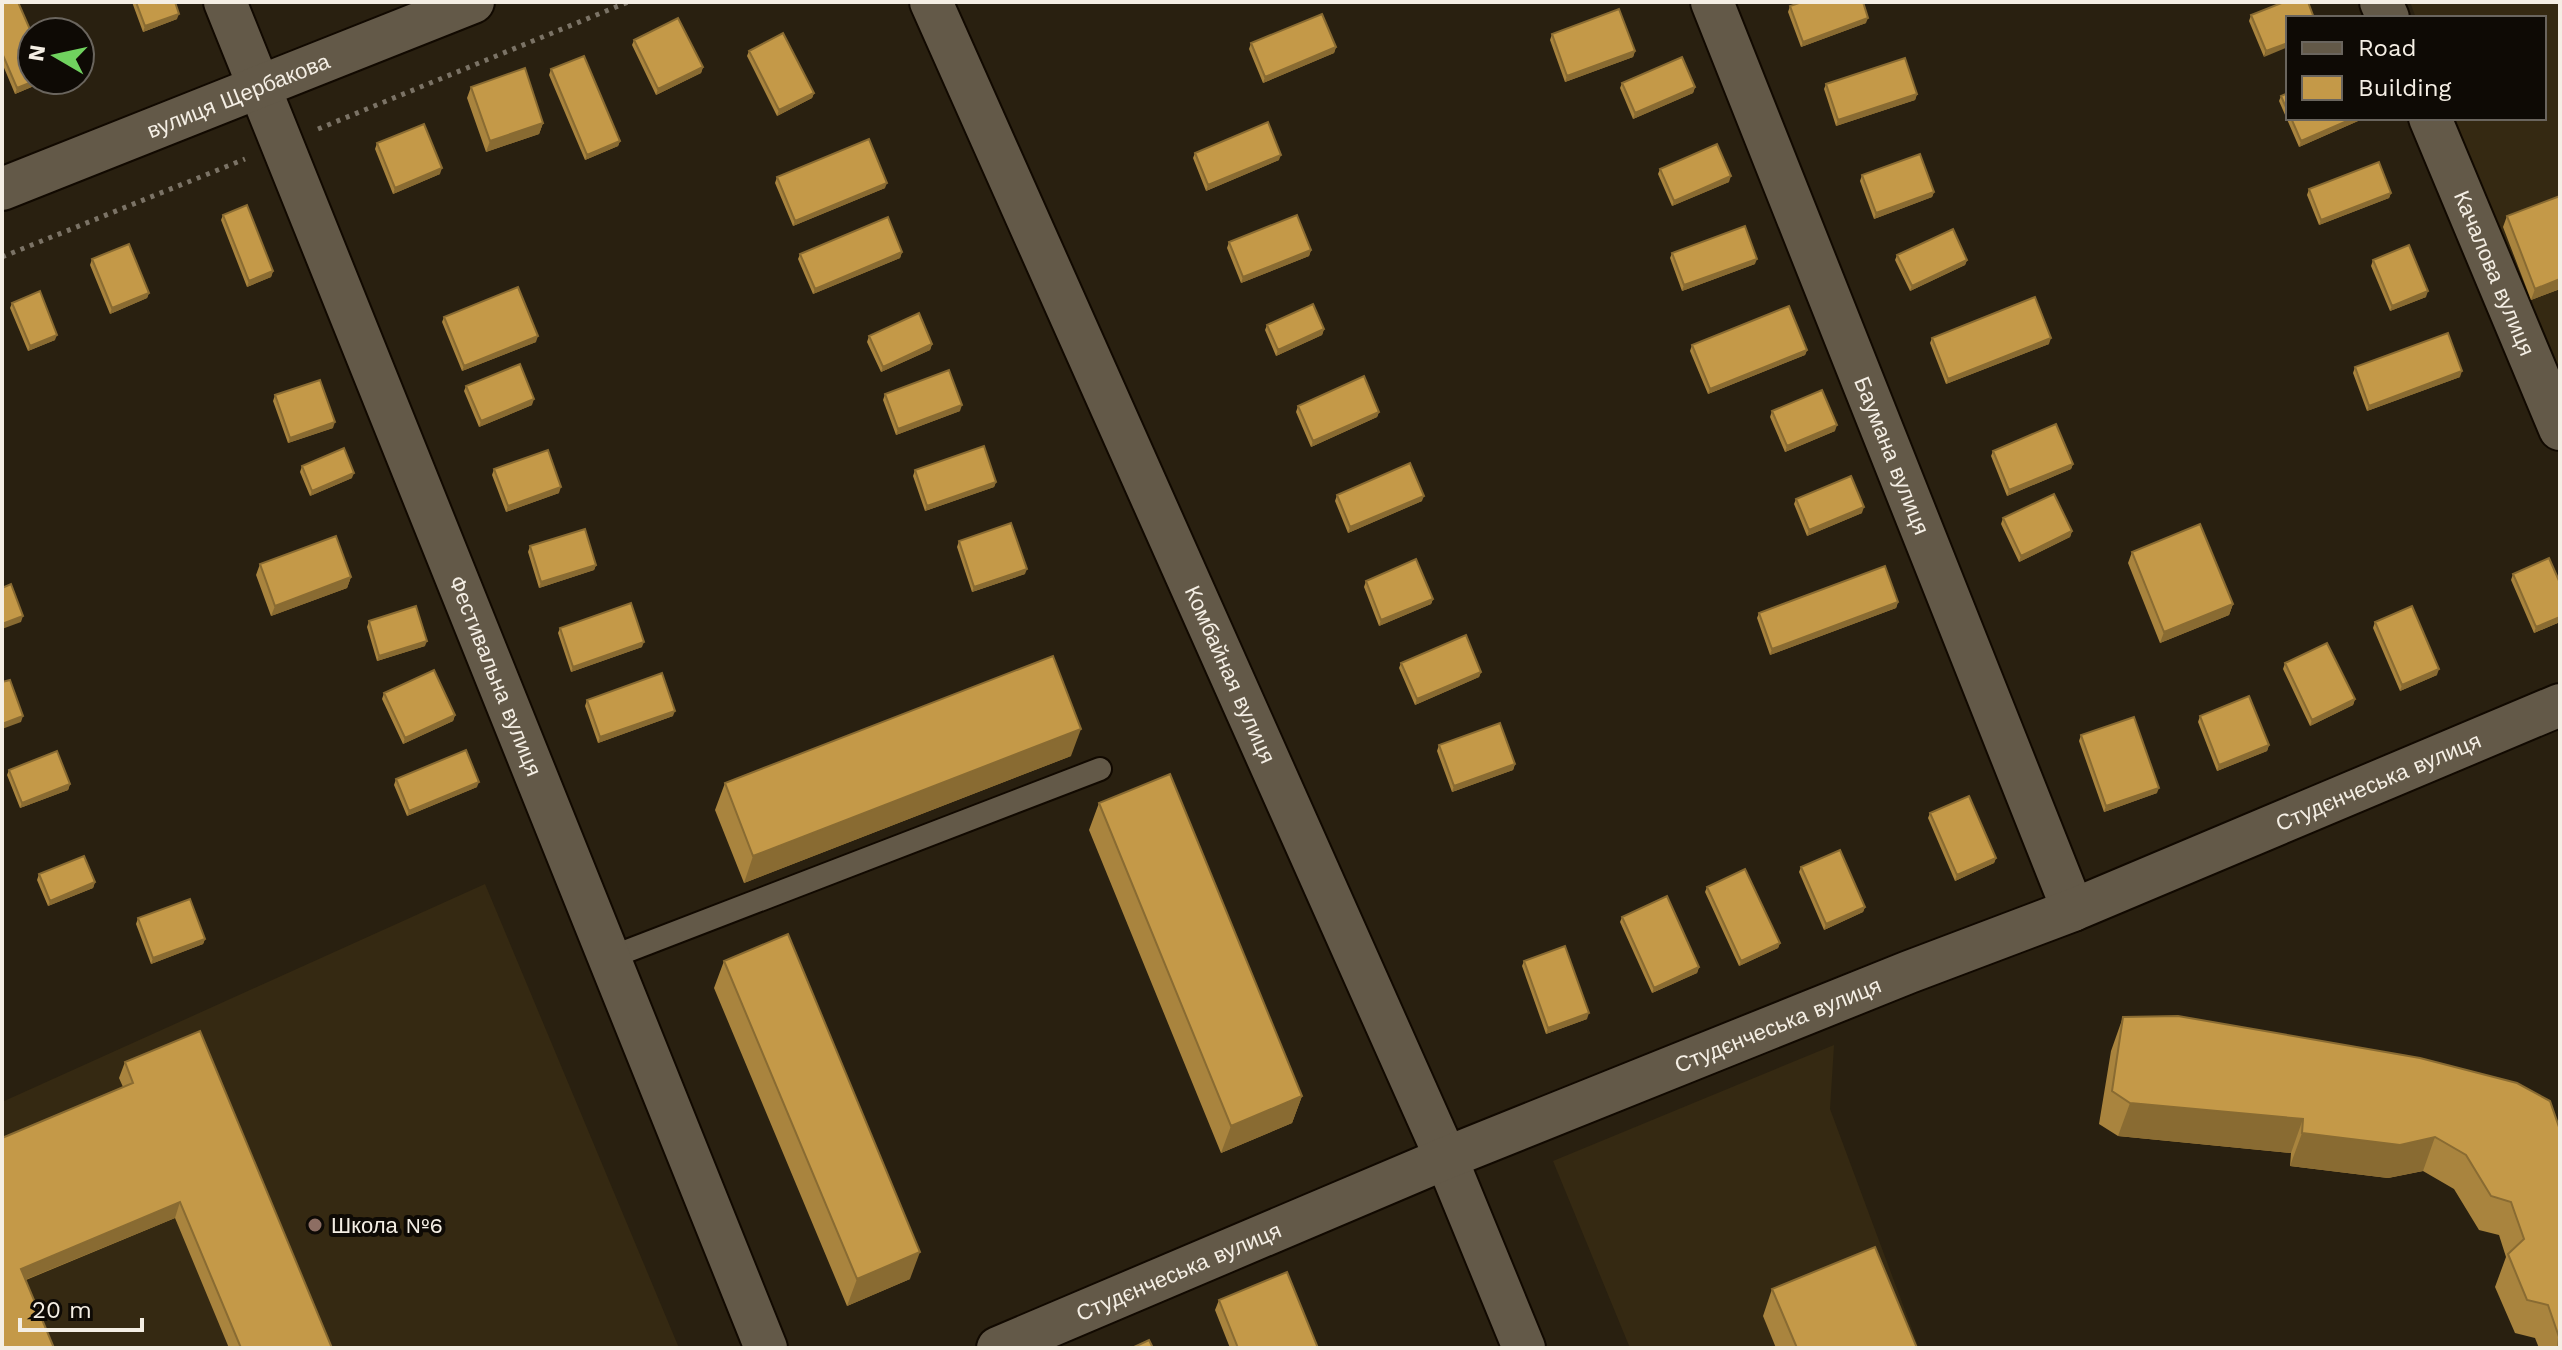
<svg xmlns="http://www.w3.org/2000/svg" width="2562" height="1350" font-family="'Work Sans',sans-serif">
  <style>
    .built { fill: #352912 }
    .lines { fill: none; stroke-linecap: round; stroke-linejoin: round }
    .service-casing { stroke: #110900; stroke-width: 26 }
    .minor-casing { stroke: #110900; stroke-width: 46 }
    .path { stroke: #7b7366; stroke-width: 5; stroke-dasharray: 4 6; stroke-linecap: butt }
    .service { stroke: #635948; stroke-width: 22 }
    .minor { stroke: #635948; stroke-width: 42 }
    .wall { fill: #a9843e }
    .shaded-wall { fill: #896b32 }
    .building { fill: #c49948; stroke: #896b32; stroke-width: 2 }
    .education-dot { fill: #8d6e63; stroke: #0e0a05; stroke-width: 3 }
    .labels { text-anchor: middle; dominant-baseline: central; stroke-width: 8; stroke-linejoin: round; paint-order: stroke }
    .street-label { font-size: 22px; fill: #f4eee4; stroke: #0e0a05 }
    .poi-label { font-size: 22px; fill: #f4eee4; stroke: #0e0a05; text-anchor: start }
  </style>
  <rect width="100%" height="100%" fill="#292010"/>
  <path class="built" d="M 2410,2 L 2560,2 L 2560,387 L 2455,118 L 2544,118 L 2544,18 L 2416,18 Z
    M 485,884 L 679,1348 L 2,1348 L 2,1102 Z
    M 1834,1045 L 1830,1109 L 1919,1348 L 1630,1348 L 1553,1161 Z"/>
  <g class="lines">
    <g class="service-casing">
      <path id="service" d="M 609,958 L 1100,769"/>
    </g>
    <g class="minor-casing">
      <g id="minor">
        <path id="s1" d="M 225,2 L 766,1348"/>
        <path id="s2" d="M 931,2 L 1446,1158 L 1524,1348"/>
        <path id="s3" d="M 1712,2 L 2073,910"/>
        <path d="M 2381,2 L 2388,18"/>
        <path id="s4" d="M 2430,118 L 2560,429"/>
        <path id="s5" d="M 2,189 L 473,2"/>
        <path id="s6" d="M 998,1348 L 1446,1158 L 1909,972 L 2073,910 L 2560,705"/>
      </g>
    </g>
    <path class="path" d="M 318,129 L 628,2
      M 2,257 L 245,159"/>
    <use href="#service" class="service"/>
    <use href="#minor" class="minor"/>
  </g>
  <path class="wall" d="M 2,2 L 32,80 L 48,80 L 15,94 L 2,63 Z
    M 132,2 L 175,2 L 177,19 L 143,32 Z
    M 2284,2 L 2264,57 L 2249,21 L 2251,15 Z
    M 1790,6 L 1866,23 L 1801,47 L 1788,12 Z
    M 1552,34 L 1635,51 L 1633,57 L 1565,82 L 1550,40 Z
    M 634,40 L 703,67 L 701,73 L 656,95 L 632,45 Z
    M 1251,43 L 1336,47 L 1334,53 L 1263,83 L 1249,49 Z
    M 749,51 L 814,93 L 812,98 L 777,116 L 747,56 Z
    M 551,69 L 620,141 L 618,146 L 585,160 L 549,75 Z
    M 1622,83 L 1695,87 L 1693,93 L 1633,119 L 1620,88 Z
    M 1826,84 L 1917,94 L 1915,100 L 1836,126 L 1824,89 Z
    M 471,87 L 543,123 L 539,134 L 486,152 L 467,98 Z
    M 2288,93 L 2288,118 L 2359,118 L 2358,121 L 2299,147 L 2279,101 L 2281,96 Z
    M 377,143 L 440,174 L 393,194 L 375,149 Z
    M 1195,153 L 1279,160 L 1206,191 L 1193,158 Z
    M 1660,169 L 1729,182 L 1672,206 L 1658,174 Z
    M 1862,175 L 1934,192 L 1932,197 L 1874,219 L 1860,181 Z
    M 777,177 L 885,188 L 793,226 L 775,183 Z
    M 2309,189 L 2391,193 L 2389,198 L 2319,225 L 2307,195 Z
    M 2560,196 L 2560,289 L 2531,300 L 2503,227 L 2507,216 Z
    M 223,215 L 273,271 L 271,277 L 247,287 L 221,220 Z
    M 1229,242 L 1311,250 L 1309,256 L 1241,283 L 1227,248 Z
    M 902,252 L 900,258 L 813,294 L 798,259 L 800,254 Z
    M 1672,253 L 1755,264 L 1682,291 L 1670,258 Z
    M 1897,255 L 1967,260 L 1965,265 L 1910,291 L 1895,260 Z
    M 92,259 L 149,293 L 147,298 L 110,314 L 90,265 Z
    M 2373,260 L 2426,297 L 2390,311 L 2371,266 Z
    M 12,303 L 55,340 L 28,351 L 10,308 Z
    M 444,317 L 536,342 L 462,371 L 442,322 Z
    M 1267,325 L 1324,329 L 1322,335 L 1276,356 L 1265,330 Z
    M 869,336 L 932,344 L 930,350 L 881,372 L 867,342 Z
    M 1932,338 L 2049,344 L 1946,384 L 1930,343 Z
    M 1692,345 L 1807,350 L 1805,355 L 1708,394 L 1690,351 Z
    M 2355,367 L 2460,377 L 2367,411 L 2353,373 Z
    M 466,386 L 532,405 L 479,427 L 464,391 Z
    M 885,394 L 960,411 L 896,435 L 883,400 Z
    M 275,395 L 333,428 L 288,443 L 273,401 Z
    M 1298,406 L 1379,412 L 1377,417 L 1311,447 L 1296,412 Z
    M 1772,411 L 1835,431 L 1785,452 L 1770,417 Z
    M 1993,451 L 2073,464 L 2071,469 L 2007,496 L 1991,456 Z
    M 302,466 L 352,478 L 310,496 L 300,472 Z
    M 494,469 L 559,493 L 506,512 L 492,475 Z
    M 915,470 L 996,482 L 994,487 L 925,511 L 913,476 Z
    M 1337,495 L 1422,501 L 1348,533 L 1335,501 Z
    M 1796,499 L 1862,513 L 1807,536 L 1794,504 Z
    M 2003,518 L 2072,531 L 2070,537 L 2019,562 L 2001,524 Z
    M 959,541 L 1025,574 L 972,592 L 957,547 Z
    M 530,546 L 596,565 L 594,570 L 539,588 L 528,552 Z
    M 2132,552 L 2233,604 L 2229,615 L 2160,643 L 2128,563 Z
    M 260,564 L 351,577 L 347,588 L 271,616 L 256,575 Z
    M 2513,574 L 2560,583 L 2560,622 L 2534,633 L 2511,580 Z
    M 1366,581 L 1433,599 L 1431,604 L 1379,626 L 1364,587 Z
    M 1898,602 L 1896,608 L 1770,655 L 1757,618 L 1759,613 Z
    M 369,621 L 425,646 L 377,661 L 367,627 Z
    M 2375,622 L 2437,675 L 2400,691 L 2373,628 Z
    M 560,628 L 642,647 L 571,672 L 558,633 Z
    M 1401,663 L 1481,672 L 1479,677 L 1415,705 L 1399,668 Z
    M 2285,663 L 2355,699 L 2353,705 L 2310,726 L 2283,669 Z
    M 384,693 L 455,715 L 453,721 L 403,744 L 382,699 Z
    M 587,700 L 673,716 L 598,743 L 585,706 Z
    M 2200,716 L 2269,745 L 2267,751 L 2217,771 L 2198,722 Z
    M 2081,735 L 2157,793 L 2104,812 L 2079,741 Z
    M 1439,745 L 1515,764 L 1513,770 L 1452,792 L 1437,751 Z
    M 1071,756 L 744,883 L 715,810 L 725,783 Z
    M 9,770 L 70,784 L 68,790 L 20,808 L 7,775 Z
    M 396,779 L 477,787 L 407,816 L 394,785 Z
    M 1099,803 L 1302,1096 L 1292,1123 L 1221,1153 L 1089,830 Z
    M 1930,813 L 1996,858 L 1994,863 L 1955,881 L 1928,818 Z
    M 1801,867 L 1865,907 L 1863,912 L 1824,930 L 1799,872 Z
    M 39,874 L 95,882 L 93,888 L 48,906 L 37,880 Z
    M 1707,887 L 1780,943 L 1778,948 L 1739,966 L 1705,892 Z
    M 1622,917 L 1699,967 L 1697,973 L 1652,993 L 1620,922 Z
    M 138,918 L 205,939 L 203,944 L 151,964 L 136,924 Z
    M 724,961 L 910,1279 L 847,1306 L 714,988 Z
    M 1524,961 L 1587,1019 L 1546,1034 L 1522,966 Z
    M 2123,1017 L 2550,1101 L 2560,1348 L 2539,1348 L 2535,1338 L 2515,1333 L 2495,1287 L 2506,1257 L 2499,1235 L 2479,1230 L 2454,1189 L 2423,1171 L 2388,1178 L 2290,1166 L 2291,1153 L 2118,1136 L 2099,1124 L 2111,1051 Z
    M 125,1062 L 332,1348 L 229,1348 L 175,1218 L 26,1280 L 2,1348 L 2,1138 L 123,1087 L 119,1078 Z
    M 1772,1289 L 1917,1348 L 1776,1348 L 1763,1316 Z
    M 1219,1300 L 1318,1348 L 1230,1348 L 1215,1310 Z"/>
  <path class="shaded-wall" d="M 179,14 L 177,19 L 143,32 L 145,26 Z
    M 1868,18 L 1866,23 L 1801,47 L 1803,42 Z
    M 2288,43 L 2288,47 L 2264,57 L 2266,51 Z
    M 1336,47 L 1334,53 L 1263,83 L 1265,77 Z
    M 1635,51 L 1633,57 L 1565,82 L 1567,76 Z
    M 703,67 L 701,73 L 656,95 L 658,89 Z
    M 37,80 L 48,80 L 15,94 L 17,88 Z
    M 1695,87 L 1693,93 L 1633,119 L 1635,113 Z
    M 814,93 L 812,98 L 777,116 L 779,110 Z
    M 1917,94 L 1915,100 L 1836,126 L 1838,120 Z
    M 2354,118 L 2359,118 L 2358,121 L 2299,147 L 2301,141 Z
    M 543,123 L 539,134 L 486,152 L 490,141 Z
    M 620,141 L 618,146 L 585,160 L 587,155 Z
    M 1281,155 L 1279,160 L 1206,191 L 1208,185 Z
    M 442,168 L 440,174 L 393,194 L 395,188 Z
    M 1731,176 L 1729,182 L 1672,206 L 1674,201 Z
    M 887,183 L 885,188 L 793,226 L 795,221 Z
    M 1934,192 L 1932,197 L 1874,219 L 1876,213 Z
    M 2391,193 L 2389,198 L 2319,225 L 2321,220 Z
    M 1311,250 L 1309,256 L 1241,283 L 1243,277 Z
    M 902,252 L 900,258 L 813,294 L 815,289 Z
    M 1757,259 L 1755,264 L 1682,291 L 1684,285 Z
    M 1967,260 L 1965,265 L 1910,291 L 1912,286 Z
    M 273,271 L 271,277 L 247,287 L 249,281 Z
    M 2560,279 L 2560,289 L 2531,300 L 2535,289 Z
    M 2428,291 L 2426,297 L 2390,311 L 2392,306 Z
    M 149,293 L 147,298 L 110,314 L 112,308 Z
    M 1324,329 L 1322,335 L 1276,356 L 1278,350 Z
    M 57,335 L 55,340 L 28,351 L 30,346 Z
    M 538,336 L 536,342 L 462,371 L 464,366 Z
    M 2051,338 L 2049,344 L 1946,384 L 1948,379 Z
    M 932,344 L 930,350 L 881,372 L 883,367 Z
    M 1807,350 L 1805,355 L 1708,394 L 1710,389 Z
    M 2462,371 L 2460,377 L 2367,411 L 2369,406 Z
    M 534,399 L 532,405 L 479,427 L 481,421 Z
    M 962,405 L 960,411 L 896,435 L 898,429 Z
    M 1379,412 L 1377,417 L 1311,447 L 1313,441 Z
    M 335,422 L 333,428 L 288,443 L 290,438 Z
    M 1837,425 L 1835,431 L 1785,452 L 1787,446 Z
    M 2073,464 L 2071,469 L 2007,496 L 2009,490 Z
    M 354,473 L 352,478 L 310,496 L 312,491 Z
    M 996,482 L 994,487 L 925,511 L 927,506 Z
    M 561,487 L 559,493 L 506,512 L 508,506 Z
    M 1424,496 L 1422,501 L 1348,533 L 1350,527 Z
    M 1864,507 L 1862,513 L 1807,536 L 1809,530 Z
    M 2072,531 L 2070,537 L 2019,562 L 2021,556 Z
    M 596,565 L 594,570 L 539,588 L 541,582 Z
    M 1027,569 L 1025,574 L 972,592 L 974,587 Z
    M 351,577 L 347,588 L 271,616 L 275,606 Z
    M 1433,599 L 1431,604 L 1379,626 L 1381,620 Z
    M 1898,602 L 1896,608 L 1770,655 L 1772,649 Z
    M 2233,604 L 2229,615 L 2160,643 L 2164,632 Z
    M 23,616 L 21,622 L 2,629 L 2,624 Z
    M 2560,617 L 2560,622 L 2534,633 L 2536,627 Z
    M 427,641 L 425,646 L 377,661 L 379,656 Z
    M 644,642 L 642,647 L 571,672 L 573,667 Z
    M 2439,669 L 2437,675 L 2400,691 L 2402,685 Z
    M 1481,672 L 1479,677 L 1415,705 L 1417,699 Z
    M 2355,699 L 2353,705 L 2310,726 L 2312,720 Z
    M 675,711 L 673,716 L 598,743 L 600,737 Z
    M 455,715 L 453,721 L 403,744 L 405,738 Z
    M 23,716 L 21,722 L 2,729 L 2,724 Z
    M 1081,729 L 1071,756 L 744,883 L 753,856 Z
    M 2269,745 L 2267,751 L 2217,771 L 2219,765 Z
    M 1515,764 L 1513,770 L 1452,792 L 1454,786 Z
    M 479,782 L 477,787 L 407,816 L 409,811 Z
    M 70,784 L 68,790 L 20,808 L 22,803 Z
    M 2159,788 L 2157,793 L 2104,812 L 2106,806 Z
    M 1996,858 L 1994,863 L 1955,881 L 1957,875 Z
    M 95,882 L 93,888 L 48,906 L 50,901 Z
    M 1865,907 L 1863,912 L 1824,930 L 1826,924 Z
    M 205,939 L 203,944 L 151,964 L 153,958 Z
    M 1780,943 L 1778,948 L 1739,966 L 1741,961 Z
    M 1699,967 L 1697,973 L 1652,993 L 1654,988 Z
    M 1589,1013 L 1587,1019 L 1546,1034 L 1548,1028 Z
    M 1302,1096 L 1292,1123 L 1221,1153 L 1231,1126 Z
    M 2130,1103 L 2303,1119 L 2291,1153 L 2118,1136 Z
    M 2302,1133 L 2435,1137 L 2423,1171 L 2388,1178 L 2290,1166 Z
    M 180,1202 L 175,1218 L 15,1284 L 21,1269 Z
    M 920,1252 L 910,1279 L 847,1306 L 857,1279 Z"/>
  <path class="building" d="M 2,2 L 18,2 L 32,34 L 32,80 L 37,80 L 17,88 L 2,53 Z
    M 136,2 L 175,2 L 179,14 L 145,26 Z
    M 1802,2 L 1863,2 L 1868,18 L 1803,42 L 1790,6 Z
    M 2284,2 L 2308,2 L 2314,18 L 2288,18 L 2288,43 L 2266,51 L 2251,15 Z
    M 1619,9 L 1635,51 L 1567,76 L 1552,34 Z
    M 1322,14 L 1336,47 L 1265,77 L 1251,43 Z
    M 678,18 L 703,67 L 658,89 L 634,40 Z
    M 783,33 L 814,93 L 779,110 L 749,51 Z
    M 584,56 L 620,141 L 587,155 L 551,69 Z
    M 1682,57 L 1695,87 L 1635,113 L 1622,83 Z
    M 1905,58 L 1917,94 L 1838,120 L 1826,84 Z
    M 525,68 L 543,123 L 490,141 L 471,87 Z
    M 2288,93 L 2288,112 L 2281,96 Z
    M 2291,118 L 2354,118 L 2301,141 Z
    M 1268,122 L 1281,155 L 1208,185 L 1195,153 Z
    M 424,124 L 442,168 L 395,188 L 377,143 Z
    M 869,139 L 887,183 L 795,221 L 777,177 Z
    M 1717,144 L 1731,176 L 1674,201 L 1660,169 Z
    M 1920,154 L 1934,192 L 1876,213 L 1862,175 Z
    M 2379,162 L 2391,193 L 2321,220 L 2309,189 Z
    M 2560,196 L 2560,279 L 2535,289 L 2507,216 Z
    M 247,205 L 273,271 L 249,281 L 223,215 Z
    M 1297,215 L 1311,250 L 1243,277 L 1229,242 Z
    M 888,217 L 902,252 L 815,289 L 800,254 Z
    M 1745,226 L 1757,259 L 1684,285 L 1672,253 Z
    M 1953,229 L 1967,260 L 1912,286 L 1897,255 Z
    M 129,244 L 149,293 L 112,308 L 92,259 Z
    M 2409,245 L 2428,291 L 2392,306 L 2373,260 Z
    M 518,287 L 538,336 L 464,366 L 444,317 Z
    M 40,291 L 57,335 L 30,346 L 12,303 Z
    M 2035,297 L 2051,338 L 1948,379 L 1932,338 Z
    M 1313,304 L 1324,329 L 1278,350 L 1267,325 Z
    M 1789,306 L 1807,350 L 1710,389 L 1692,345 Z
    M 919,313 L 932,344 L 883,367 L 869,336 Z
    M 2448,333 L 2462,371 L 2369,406 L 2355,367 Z
    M 520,364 L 534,399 L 481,421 L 466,386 Z
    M 949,370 L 962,405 L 898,429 L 885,394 Z
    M 1364,376 L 1379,412 L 1313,441 L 1298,406 Z
    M 320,380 L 335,422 L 290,438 L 275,395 Z
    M 1822,390 L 1837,425 L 1787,446 L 1772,411 Z
    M 2056,424 L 2073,464 L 2009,490 L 1993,451 Z
    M 984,446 L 996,482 L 927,506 L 915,470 Z
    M 344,448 L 354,473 L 312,491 L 302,466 Z
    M 548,450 L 561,487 L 508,506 L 494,469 Z
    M 1410,463 L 1424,496 L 1350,527 L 1337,495 Z
    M 1851,476 L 1864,507 L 1809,530 L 1796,499 Z
    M 2054,494 L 2072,531 L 2021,556 L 2003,518 Z
    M 1011,523 L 1027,569 L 974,587 L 959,541 Z
    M 2200,524 L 2233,604 L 2164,632 L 2132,552 Z
    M 585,529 L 596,565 L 541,582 L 530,546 Z
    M 336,536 L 351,577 L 275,606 L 260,564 Z
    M 2549,558 L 2560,583 L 2560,617 L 2536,627 L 2513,574 Z
    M 1416,559 L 1433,599 L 1381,620 L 1366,581 Z
    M 1885,566 L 1898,602 L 1772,649 L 1759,613 Z
    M 11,584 L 23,616 L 2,624 L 2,588 Z
    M 631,603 L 644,642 L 573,667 L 560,628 Z
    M 416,606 L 427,641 L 379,656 L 369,621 Z
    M 2412,606 L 2439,669 L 2402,685 L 2375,622 Z
    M 1466,635 L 1481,672 L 1417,699 L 1401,663 Z
    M 2327,643 L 2355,699 L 2312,720 L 2285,663 Z
    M 1053,656 L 1081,729 L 753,856 L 725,783 Z
    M 434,670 L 455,715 L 405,738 L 384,693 Z
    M 662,673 L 675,711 L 600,737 L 587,700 Z
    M 10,680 L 23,716 L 2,724 L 2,682 Z
    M 2249,696 L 2269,745 L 2219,765 L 2200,716 Z
    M 2134,717 L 2159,788 L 2106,806 L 2081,735 Z
    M 1500,723 L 1515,764 L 1454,786 L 1439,745 Z
    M 466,750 L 479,782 L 409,811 L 396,779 Z
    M 57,751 L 70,784 L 22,803 L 9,770 Z
    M 1170,774 L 1302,1096 L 1231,1126 L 1099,803 Z
    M 1969,796 L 1996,858 L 1957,875 L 1930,813 Z
    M 1840,850 L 1865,907 L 1826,924 L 1801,867 Z
    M 84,856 L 95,882 L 50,901 L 39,874 Z
    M 1745,869 L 1780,943 L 1741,961 L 1707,887 Z
    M 1667,896 L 1699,967 L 1654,988 L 1622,917 Z
    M 190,899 L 205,939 L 153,958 L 138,918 Z
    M 788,934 L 920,1252 L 857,1279 L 724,961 Z
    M 1565,946 L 1589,1013 L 1548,1028 L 1524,961 Z
    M 2178,1016 L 2420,1058 L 2517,1083 L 2550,1101 L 2560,1130 L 2560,1348 L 2558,1348 L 2559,1337 L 2548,1305 L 2527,1300 L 2508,1254 L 2524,1239 L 2511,1202 L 2491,1196 L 2466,1155 L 2435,1137 L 2400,1145 L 2302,1133 L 2303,1119 L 2130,1103 L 2112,1091 L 2123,1017 Z
    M 200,1031 L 332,1348 L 241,1348 L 180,1202 L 21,1269 L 54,1348 L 2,1348 L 2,1138 L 133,1083 L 125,1062 Z
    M 1875,1247 L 1917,1348 L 1797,1348 L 1772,1289 Z
    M 1287,1272 L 1318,1348 L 1238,1348 L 1219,1300 Z
    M 1149,1340 L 1153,1348 L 1132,1348 Z"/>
  <circle class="education-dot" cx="315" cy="1225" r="8"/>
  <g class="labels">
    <g class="street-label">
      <text stroke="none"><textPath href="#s5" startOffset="254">вулиця Щербакова</textPath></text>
      <text stroke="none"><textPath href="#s4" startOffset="168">Качалова вулиця</textPath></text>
      <text stroke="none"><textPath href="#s3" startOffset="488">Баумана вулиця</textPath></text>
      <text stroke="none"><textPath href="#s2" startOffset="736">Комбайная вулиця</textPath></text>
      <text stroke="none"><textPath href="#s1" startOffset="726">Фестивальна вулиця</textPath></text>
      <text stroke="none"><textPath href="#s6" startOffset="1492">Студєнчеська вулиця</textPath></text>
      <text stroke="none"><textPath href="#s6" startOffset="844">Студєнчеська вулиця</textPath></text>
      <text stroke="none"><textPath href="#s6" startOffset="196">Студєнчеська вулиця</textPath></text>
    </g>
    <g class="poi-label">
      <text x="331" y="1225">Школа №6</text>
    </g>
  </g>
  <rect width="2562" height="1350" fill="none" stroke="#f4eee4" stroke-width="8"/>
  <rect x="2286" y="16" width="260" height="104" fill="#0e0a05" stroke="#6a655e" stroke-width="2"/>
  <rect x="2302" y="42" width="40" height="12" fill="#635948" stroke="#6a655e" stroke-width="2"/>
  <text x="2358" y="56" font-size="24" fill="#f4eee4">Road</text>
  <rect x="2302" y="76" width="40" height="24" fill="#c49948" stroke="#6a655e" stroke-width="2"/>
  <text x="2358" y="96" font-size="24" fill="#f4eee4">Building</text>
  <g transform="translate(56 56) rotate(279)"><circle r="38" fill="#0e0a05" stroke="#6a655e" stroke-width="2"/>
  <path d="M0-6L14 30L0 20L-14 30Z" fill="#70d35f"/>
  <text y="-12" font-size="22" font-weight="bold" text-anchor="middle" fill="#f4eee4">N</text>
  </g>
  <path d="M20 1318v12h122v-12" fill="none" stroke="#f4eee4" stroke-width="4"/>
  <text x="32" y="1318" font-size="24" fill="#f4eee4" stroke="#0e0a05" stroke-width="6" paint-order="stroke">20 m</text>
</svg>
